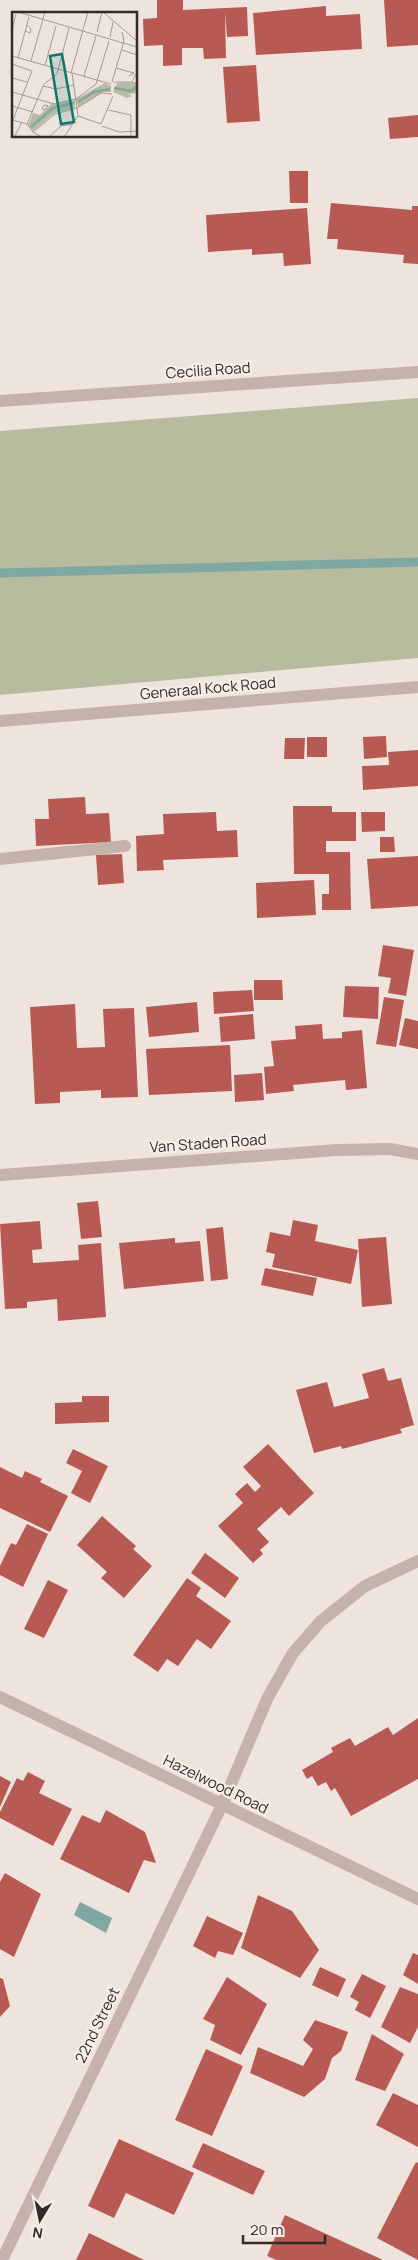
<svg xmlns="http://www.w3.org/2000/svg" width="418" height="2260" font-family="Manrope,sans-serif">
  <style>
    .green { fill: #b7bc9f }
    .water { fill: #7fa8a3 }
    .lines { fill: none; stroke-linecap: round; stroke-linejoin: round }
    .stream { stroke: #7fa8a3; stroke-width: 9 }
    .building { fill: #b75a53 }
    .minor { stroke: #c5b2aa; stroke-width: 12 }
    .labels { text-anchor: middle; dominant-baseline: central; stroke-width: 4.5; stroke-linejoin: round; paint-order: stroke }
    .street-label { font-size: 15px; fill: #342a29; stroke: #f7eee9 }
    .inset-river { fill: none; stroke: #7fa8a3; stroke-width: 2.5 }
    .inset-road { fill: none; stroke: #a49995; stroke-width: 1 }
    .view { fill: #0f766e; fill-opacity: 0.15; stroke: #0f766e; stroke-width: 2.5 }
    .inset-edge { fill: none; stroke: #342a29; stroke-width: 2.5 }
  </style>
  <rect width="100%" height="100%" fill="#efe3dd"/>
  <path class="green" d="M 418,398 L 418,658 L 0,695 L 0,431 Z"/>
  <path class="water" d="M 80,1902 L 112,1918 L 106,1933 L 74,1915 Z"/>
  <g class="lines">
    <path class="stream" d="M 0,573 L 418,562"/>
  </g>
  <path class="building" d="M 157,0 L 183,0 L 183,10 L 247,7 L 248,36 L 227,37 L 225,12 L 226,58 L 204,59 L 203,48 L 182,48 L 182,65 L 163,66 L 163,45 L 144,46 L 143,19 L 157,18 Z
    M 384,0 L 418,0 L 418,45 L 387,47 Z
    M 326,6 L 326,16 L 360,14 L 362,49 L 256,55 L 253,13 Z
    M 256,65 L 260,121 L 227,123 L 223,67 Z
    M 418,115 L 418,137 L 390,139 L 388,118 Z
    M 289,171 L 308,171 L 308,203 L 290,203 Z
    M 331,203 L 412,210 L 412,206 L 418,206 L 418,264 L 403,263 L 404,255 L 337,249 L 338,239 L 327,239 Z
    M 307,208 L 311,264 L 284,266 L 283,253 L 252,255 L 252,249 L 208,252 L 206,215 Z
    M 386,736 L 387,757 L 364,759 L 363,737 Z
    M 307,737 L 327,737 L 327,757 L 307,757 Z
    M 285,738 L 305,738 L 304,759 L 284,759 Z
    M 418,750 L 418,786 L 363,790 L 362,766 L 389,765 L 388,752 Z
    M 85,797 L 86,814 L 109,813 L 111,842 L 36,846 L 35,819 L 49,819 L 48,799 Z
    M 293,806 L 332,806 L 332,812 L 356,812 L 356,841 L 326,841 L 326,852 L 350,852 L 351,910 L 322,910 L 322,894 L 329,894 L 329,874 L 294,874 Z
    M 216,812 L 217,831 L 237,830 L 238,857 L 163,860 L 164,870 L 137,871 L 136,836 L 164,834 L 163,814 Z
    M 361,812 L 385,812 L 385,831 L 362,832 Z
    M 380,837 L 394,837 L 395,852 L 380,852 Z
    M 122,854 L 124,883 L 98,885 L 96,855 Z
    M 418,856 L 418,906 L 371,909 L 367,859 Z
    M 314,880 L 316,915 L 257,918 L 256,883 Z
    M 383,945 L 414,950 L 406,996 L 388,993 L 391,978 L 378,976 Z
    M 254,980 L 282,980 L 283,1000 L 254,1000 Z
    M 345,986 L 379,987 L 378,1019 L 343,1017 Z
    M 252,990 L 254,1011 L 214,1014 L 213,992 Z
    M 384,997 L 404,1000 L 396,1047 L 376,1044 Z
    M 197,1002 L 199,1032 L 149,1037 L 146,1007 Z
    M 75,1004 L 77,1048 L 105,1047 L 103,1009 L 134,1008 L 138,1097 L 101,1098 L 101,1090 L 60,1092 L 60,1103 L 35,1104 L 30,1007 Z
    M 253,1014 L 255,1039 L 221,1042 L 219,1017 Z
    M 405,1018 L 418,1021 L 418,1049 L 399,1045 Z
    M 322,1024 L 323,1039 L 342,1038 L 342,1032 L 362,1030 L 367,1088 L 346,1090 L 345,1080 L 293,1085 L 294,1091 L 266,1094 L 264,1067 L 274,1066 L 271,1041 L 296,1039 L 295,1026 Z
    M 230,1045 L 232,1091 L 149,1095 L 146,1049 Z
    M 262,1073 L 264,1100 L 235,1102 L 234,1075 Z
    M 98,1201 L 102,1237 L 81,1239 L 77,1203 Z
    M 293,1220 L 318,1225 L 315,1241 L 358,1250 L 351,1284 L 272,1267 L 275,1254 L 266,1252 L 270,1232 L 290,1236 Z
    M 40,1221 L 42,1249 L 32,1250 L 33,1263 L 79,1260 L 78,1245 L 101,1243 L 106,1317 L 58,1321 L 57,1299 L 27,1302 L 27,1308 L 5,1309 L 0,1224 Z
    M 223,1227 L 228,1279 L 211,1281 L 206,1229 Z
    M 386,1237 L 392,1304 L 362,1307 L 358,1239 Z
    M 175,1238 L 175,1243 L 200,1241 L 204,1281 L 124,1289 L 119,1243 Z
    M 265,1268 L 317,1278 L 313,1296 L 261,1285 Z
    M 384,1368 L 388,1381 L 401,1378 L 414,1425 L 400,1429 L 402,1433 L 342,1449 L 341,1446 L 314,1453 L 296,1390 L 327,1382 L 334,1407 L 369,1398 L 362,1374 Z
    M 82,1396 L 109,1396 L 109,1422 L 55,1424 L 55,1403 L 82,1402 Z
    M 268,1444 L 314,1493 L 289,1516 L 281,1507 L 257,1529 L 269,1542 L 260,1550 L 263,1554 L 253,1563 L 218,1526 L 243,1503 L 235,1494 L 247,1483 L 255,1492 L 261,1486 L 243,1467 Z
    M 73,1449 L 108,1466 L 90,1503 L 71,1493 L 82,1471 L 66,1463 Z
    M 0,1467 L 22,1478 L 25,1471 L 42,1479 L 40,1482 L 68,1496 L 50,1532 L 0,1508 Z
    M 102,1516 L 136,1546 L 133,1549 L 152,1566 L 124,1598 L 101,1578 L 107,1572 L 77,1545 Z
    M 27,1524 L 48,1534 L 23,1587 L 0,1575 L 0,1566 L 11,1543 L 16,1545 Z
    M 205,1553 L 239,1578 L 225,1598 L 191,1573 Z
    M 187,1578 L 201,1588 L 196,1596 L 231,1621 L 211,1649 L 197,1639 L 178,1666 L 167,1659 L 158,1672 L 133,1655 Z
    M 48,1580 L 68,1590 L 44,1638 L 24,1629 Z
    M 418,1718 L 418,1779 L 351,1816 L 335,1788 L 331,1791 L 326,1782 L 318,1786 L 312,1776 L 307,1779 L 302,1770 L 333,1752 L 331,1748 L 350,1738 L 355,1746 L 388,1727 L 393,1735 Z
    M 28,1772 L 45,1781 L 39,1793 L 72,1809 L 53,1846 L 0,1818 L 0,1812 L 17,1778 L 23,1781 Z
    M 0,1776 L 11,1782 L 0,1807 Z
    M 106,1810 L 145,1832 L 156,1863 L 144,1860 L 129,1893 L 60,1859 L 82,1815 L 100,1823 Z
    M 5,1873 L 41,1894 L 14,1957 L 0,1949 L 0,1882 Z
    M 258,1895 L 292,1911 L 319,1950 L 300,1978 L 241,1948 Z
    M 207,1916 L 243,1933 L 233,1955 L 218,1951 L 215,1958 L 193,1946 Z
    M 413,1953 L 418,1955 L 418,1984 L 403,1975 Z
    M 320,1967 L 346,1979 L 338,1997 L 312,1985 Z
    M 362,1974 L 386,1986 L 370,2018 L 355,2010 L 359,2002 L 350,1997 Z
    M 227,1977 L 267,2004 L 241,2055 L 210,2040 L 215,2025 L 203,2019 Z
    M 0,1978 L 3,1979 L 10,2006 L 0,2017 Z
    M 400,1987 L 418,1994 L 418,2027 L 410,2043 L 381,2027 Z
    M 315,2020 L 348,2032 L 341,2051 L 332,2058 L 325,2079 L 304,2097 L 250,2073 L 258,2047 L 303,2066 L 313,2049 L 303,2040 Z
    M 372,2034 L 404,2054 L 385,2091 L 355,2080 Z
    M 206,2049 L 243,2066 L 212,2136 L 175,2120 Z
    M 393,2093 L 418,2105 L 418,2147 L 376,2125 Z
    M 119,2139 L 194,2173 L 174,2215 L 126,2193 L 114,2218 L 88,2206 Z
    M 203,2143 L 265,2171 L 253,2195 L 192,2167 Z
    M 416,2162 L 418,2163 L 418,2260 L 377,2238 Z
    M 285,2215 L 383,2260 L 276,2260 L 267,2256 Z
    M 89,2233 L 144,2260 L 76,2260 Z"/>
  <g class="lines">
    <path class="minor" d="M 0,401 L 418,372
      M 0,721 L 418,687
      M 0,859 L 125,846
      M 0,1175 L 337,1150 L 390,1149 L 418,1154
      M 0,1697 L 418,1899
      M 2,2260 L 222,1805 L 268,1697 L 293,1653 L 321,1621 L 365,1586 L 418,1561"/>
  </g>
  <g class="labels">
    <g class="street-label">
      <text transform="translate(208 370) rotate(-4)">Cecilia Road</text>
      <text transform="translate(208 688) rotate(-5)">Generaal Kock Road</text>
      <text transform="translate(208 1143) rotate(-4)">Van Staden Road</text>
      <text transform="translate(216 1784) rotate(26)">Hazelwood Road</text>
      <text transform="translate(97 2025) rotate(-64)">22nd Street</text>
    </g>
  </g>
  <g transform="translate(12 12)">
    <rect width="125" height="125" fill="#efe3dd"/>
    <path d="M 125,70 L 125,81 L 116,82 L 121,84 L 115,86 L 101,80 L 105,71 ZM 93,71 L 99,74 L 99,80 L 91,80 L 66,95 L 64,87 ZM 63,88 L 63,96 L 43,101 L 21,119 L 16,113 L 21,101 L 28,103 L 39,92 Z" fill="#b7bc9f"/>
    <path class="inset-river" d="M 102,76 L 119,79 L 125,74M 66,90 L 82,80 L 98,77M 19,115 L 41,96 L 62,91"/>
    <path class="inset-road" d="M 6,0 L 125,35M 91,0 L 125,29M 0,17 L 4,2M 13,19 L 18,21 L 19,17 L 15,13M 85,20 L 90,0M 98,25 L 101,10M 110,38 L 125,43M 0,44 L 99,72M 6,46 L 17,5M 19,49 L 33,0M 0,52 L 20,59 L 1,108M 33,53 L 44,14M 104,56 L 122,61 L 117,64M 59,61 L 76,0M 72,64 L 84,24M 0,66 L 15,70M 100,70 L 112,29 L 110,20M 102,70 L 120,70 L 125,60M 31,74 L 44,77 L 62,73M 0,80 L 42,92 L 64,87 L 84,72 L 97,29M 32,93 L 36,94 L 32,98 L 30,97 ZM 0,94 L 21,100M 96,98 L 119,103 L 119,125M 66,104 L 89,112M 0,108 L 15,112M 89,112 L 101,84M 90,114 L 107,120 L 125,119M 21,120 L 43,102 L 65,96 L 89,81 L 100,82M 3,124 L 10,110M 29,125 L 21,120 L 15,112 L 32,72 L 45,62 L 57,16M 37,125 L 49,114 L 61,112M 52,125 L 66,104 L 60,61"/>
    <path class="view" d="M 50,42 L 62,110 L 49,112 L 38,44 Z"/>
    <rect width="125" height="125" class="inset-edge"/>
  </g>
  <g transform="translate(40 2220) rotate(190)" stroke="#f7eee9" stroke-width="4" paint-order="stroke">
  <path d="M0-4L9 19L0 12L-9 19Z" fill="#342a29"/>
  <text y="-8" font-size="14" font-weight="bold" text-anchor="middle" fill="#342a29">N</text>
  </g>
  <path d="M243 2235v8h82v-8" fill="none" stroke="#342a29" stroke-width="2.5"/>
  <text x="250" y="2235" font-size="15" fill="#342a29" stroke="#f7eee9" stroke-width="4" paint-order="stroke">20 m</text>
</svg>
